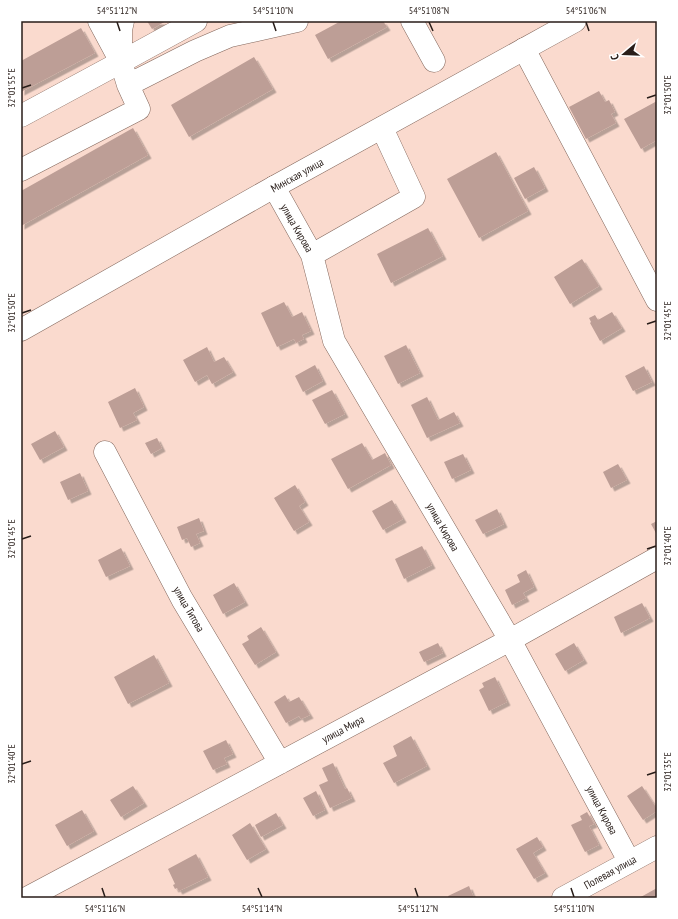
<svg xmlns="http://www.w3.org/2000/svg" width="678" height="919" font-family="'PT Sans Narrow',sans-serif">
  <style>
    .building { fill: #bd9e96; filter: url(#shadow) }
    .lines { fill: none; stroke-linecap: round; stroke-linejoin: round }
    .minor-casing { stroke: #82665b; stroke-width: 23 }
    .major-casing { stroke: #82665b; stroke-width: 23 }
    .minor { stroke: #fff; stroke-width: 22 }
    .major { stroke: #fff; stroke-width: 22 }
    .ticks { fill: none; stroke: #281d19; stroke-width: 1.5 }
    .labels { text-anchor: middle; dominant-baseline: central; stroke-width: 3.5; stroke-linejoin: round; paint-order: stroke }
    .street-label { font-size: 11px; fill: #281d19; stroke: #fff }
    .neatline { fill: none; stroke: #281d19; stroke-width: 1.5 }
    .ticks-label { font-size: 10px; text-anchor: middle; fill: #281d19 }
  </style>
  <defs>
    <filter id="shadow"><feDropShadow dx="3.5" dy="3.5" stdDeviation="0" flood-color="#0004"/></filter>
  </defs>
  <rect width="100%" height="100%" fill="#fadace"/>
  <path class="building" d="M 147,21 L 166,21 L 152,29 Z
    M 341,21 L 383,21 L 387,27 L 328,59 L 315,35 Z
    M 81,28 L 95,53 L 21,92 L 21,61 Z
    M 254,57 L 273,89 L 189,137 L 171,105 Z
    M 599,91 L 605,102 L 609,100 L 615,112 L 611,114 L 616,123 L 586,139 L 569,107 Z
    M 657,101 L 657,140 L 641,149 L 624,119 Z
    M 133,128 L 148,155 L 21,226 L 21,191 Z
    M 496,152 L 528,211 L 479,238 L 447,179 Z
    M 534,167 L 545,188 L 525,199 L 514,178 Z
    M 428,228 L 443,256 L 391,283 L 377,254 Z
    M 582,259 L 599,286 L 570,304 L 554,277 Z
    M 284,302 L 292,317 L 302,312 L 311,331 L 302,335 L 304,339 L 296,343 L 294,339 L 277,347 L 261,313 Z
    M 612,312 L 622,328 L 600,341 L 590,323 L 591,322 L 589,318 L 595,315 L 598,320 Z
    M 406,345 L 420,373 L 398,384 L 384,356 Z
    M 207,347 L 214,362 L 224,357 L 233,372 L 212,384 L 207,375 L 195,382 L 183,360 Z
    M 315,365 L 323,381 L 303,392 L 295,376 Z
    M 644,366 L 652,382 L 633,391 L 625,376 Z
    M 135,388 L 144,407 L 133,413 L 137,420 L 120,428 L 108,402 Z
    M 332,390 L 345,414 L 325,424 L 312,400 Z
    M 427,397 L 438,420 L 454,412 L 460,423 L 427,438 L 411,405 Z
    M 55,431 L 64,447 L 40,460 L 31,444 Z
    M 157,438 L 162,448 L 151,454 L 145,443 Z
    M 362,443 L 372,460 L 385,453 L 391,465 L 348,489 L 331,459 Z
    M 463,454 L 471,470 L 452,479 L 444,462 Z
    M 618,464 L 627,480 L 611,488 L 603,472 Z
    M 80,473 L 88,491 L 68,500 L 60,482 Z
    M 295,485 L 305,502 L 299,506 L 309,522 L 294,531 L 274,498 Z
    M 392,500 L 403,519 L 383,530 L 372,511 Z
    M 497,509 L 504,524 L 483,534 L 475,520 Z
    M 199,518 L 204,531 L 196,534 L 200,543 L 191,547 L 187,538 L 182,540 L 177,527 Z
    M 657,521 L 657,535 L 651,524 Z
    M 422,546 L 432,565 L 404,579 L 395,559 Z
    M 121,548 L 130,566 L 106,577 L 98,560 Z
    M 526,570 L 534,587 L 523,593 L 526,598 L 512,605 L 505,590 L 520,582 L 517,575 Z
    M 234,583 L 245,602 L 223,614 L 213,595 Z
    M 642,603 L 650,618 L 621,633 L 614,617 Z
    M 261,627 L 276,652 L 255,665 L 242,644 L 249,640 L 247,636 Z
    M 438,643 L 443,653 L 424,662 L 419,652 Z
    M 574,643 L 584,660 L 565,671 L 555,654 Z
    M 154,655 L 169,683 L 128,704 L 114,677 Z
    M 495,677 L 507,702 L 489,711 L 479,690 L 484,687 L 482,683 Z
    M 285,695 L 289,702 L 299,697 L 310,715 L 301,719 L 299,716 L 286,723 L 274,702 Z
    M 411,736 L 427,766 L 394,783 L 383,763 L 397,756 L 393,746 Z
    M 226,740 L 233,754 L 224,758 L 227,764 L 213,770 L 203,751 Z
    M 333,763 L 345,789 L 347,788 L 352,798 L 330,808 L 319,785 L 328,781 L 322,768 Z
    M 133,786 L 144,803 L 121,817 L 110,800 Z
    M 642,786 L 657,809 L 657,811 L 643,820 L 627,796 Z
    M 316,791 L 325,810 L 313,816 L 303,798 Z
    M 82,810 L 94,831 L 67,846 L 55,825 Z
    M 587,812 L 594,824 L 589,826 L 599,845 L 585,852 L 571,825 L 582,820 L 580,816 Z
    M 276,813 L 283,825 L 261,837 L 255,825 Z
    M 250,823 L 266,849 L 247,860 L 232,835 Z
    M 537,837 L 543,847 L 533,853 L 545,873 L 534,879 L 516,849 Z
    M 196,854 L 208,877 L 179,891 L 177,888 L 175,889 L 173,885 L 175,884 L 168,869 Z
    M 469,886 L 474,898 L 449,898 L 448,896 Z
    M 657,888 L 657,898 L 639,898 Z"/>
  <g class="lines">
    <g class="minor-casing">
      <path id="minor" d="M 412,21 L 434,61
        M 524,49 L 657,300
        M 121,62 L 196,21
        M 128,85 L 195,51 L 230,36 L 297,21
        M 21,116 L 121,62 L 121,30 L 123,21
        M 21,170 L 139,109 L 128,85 L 121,62 L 99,21
        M 274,187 L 312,255 L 334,341 L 510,640 L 629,861
        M 312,255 L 414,197 L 382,128
        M 105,452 L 182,599 L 280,763
        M 27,898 L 510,640 L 657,558
        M 563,898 L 657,847"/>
    </g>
    <g class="major-casing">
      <path id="major" d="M 21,330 L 274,187 L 575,21"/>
    </g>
    <use href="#minor" class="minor"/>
    <use href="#major" class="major"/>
  </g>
  <path class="ticks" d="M 117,22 L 120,31M 273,22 L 276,31M 429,22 L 433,31M 586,22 L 589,31M 22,88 L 31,85M 647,98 L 656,95M 22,313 L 31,310M 647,324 L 656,321M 22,539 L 31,536M 647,549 L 656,546M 22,764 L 31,761M 647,775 L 656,772M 102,888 L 105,897M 258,888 L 262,897M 415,888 L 418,897M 571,888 L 574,897"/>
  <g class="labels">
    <g class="street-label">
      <text transform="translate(297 175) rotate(-29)">Минская улица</text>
      <text transform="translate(297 228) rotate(60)">улица Кирова</text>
      <text transform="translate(443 527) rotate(60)">улица Кирова</text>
      <text transform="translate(189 609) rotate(60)">улица Титова</text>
      <text transform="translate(343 729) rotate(-28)">улица Мира</text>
      <text transform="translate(602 810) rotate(62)">улица Кирова</text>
      <text transform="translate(610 872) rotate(-29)">Полевая улица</text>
    </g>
  </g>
  <rect width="678" height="919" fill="none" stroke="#ffffff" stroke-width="44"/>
  <g transform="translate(624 54) rotate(251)" stroke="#ffffff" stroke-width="3" paint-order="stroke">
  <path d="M0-3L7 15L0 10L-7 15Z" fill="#281d19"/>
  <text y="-6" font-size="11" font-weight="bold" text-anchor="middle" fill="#281d19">С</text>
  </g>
  <rect x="22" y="22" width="634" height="875" class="neatline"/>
  <g class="ticks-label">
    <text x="117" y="14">54°51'12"N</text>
    <text x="273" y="14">54°51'10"N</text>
    <text x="429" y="14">54°51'08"N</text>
    <text x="586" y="14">54°51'06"N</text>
    <text transform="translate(11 88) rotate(-90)" y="4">32°01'55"E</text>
    <text transform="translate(667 95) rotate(-90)" y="4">32°01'50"E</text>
    <text transform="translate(11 313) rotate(-90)" y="4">32°01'50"E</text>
    <text transform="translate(667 321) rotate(-90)" y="4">32°01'45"E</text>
    <text transform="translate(11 539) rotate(-90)" y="4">32°01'45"E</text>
    <text transform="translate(667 546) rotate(-90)" y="4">32°01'40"E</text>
    <text transform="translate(11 764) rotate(-90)" y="4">32°01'40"E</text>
    <text transform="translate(667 772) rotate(-90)" y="4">32°01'35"E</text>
    <text x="105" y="912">54°51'16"N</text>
    <text x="262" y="912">54°51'14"N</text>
    <text x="418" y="912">54°51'12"N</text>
    <text x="574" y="912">54°51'10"N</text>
  </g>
</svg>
